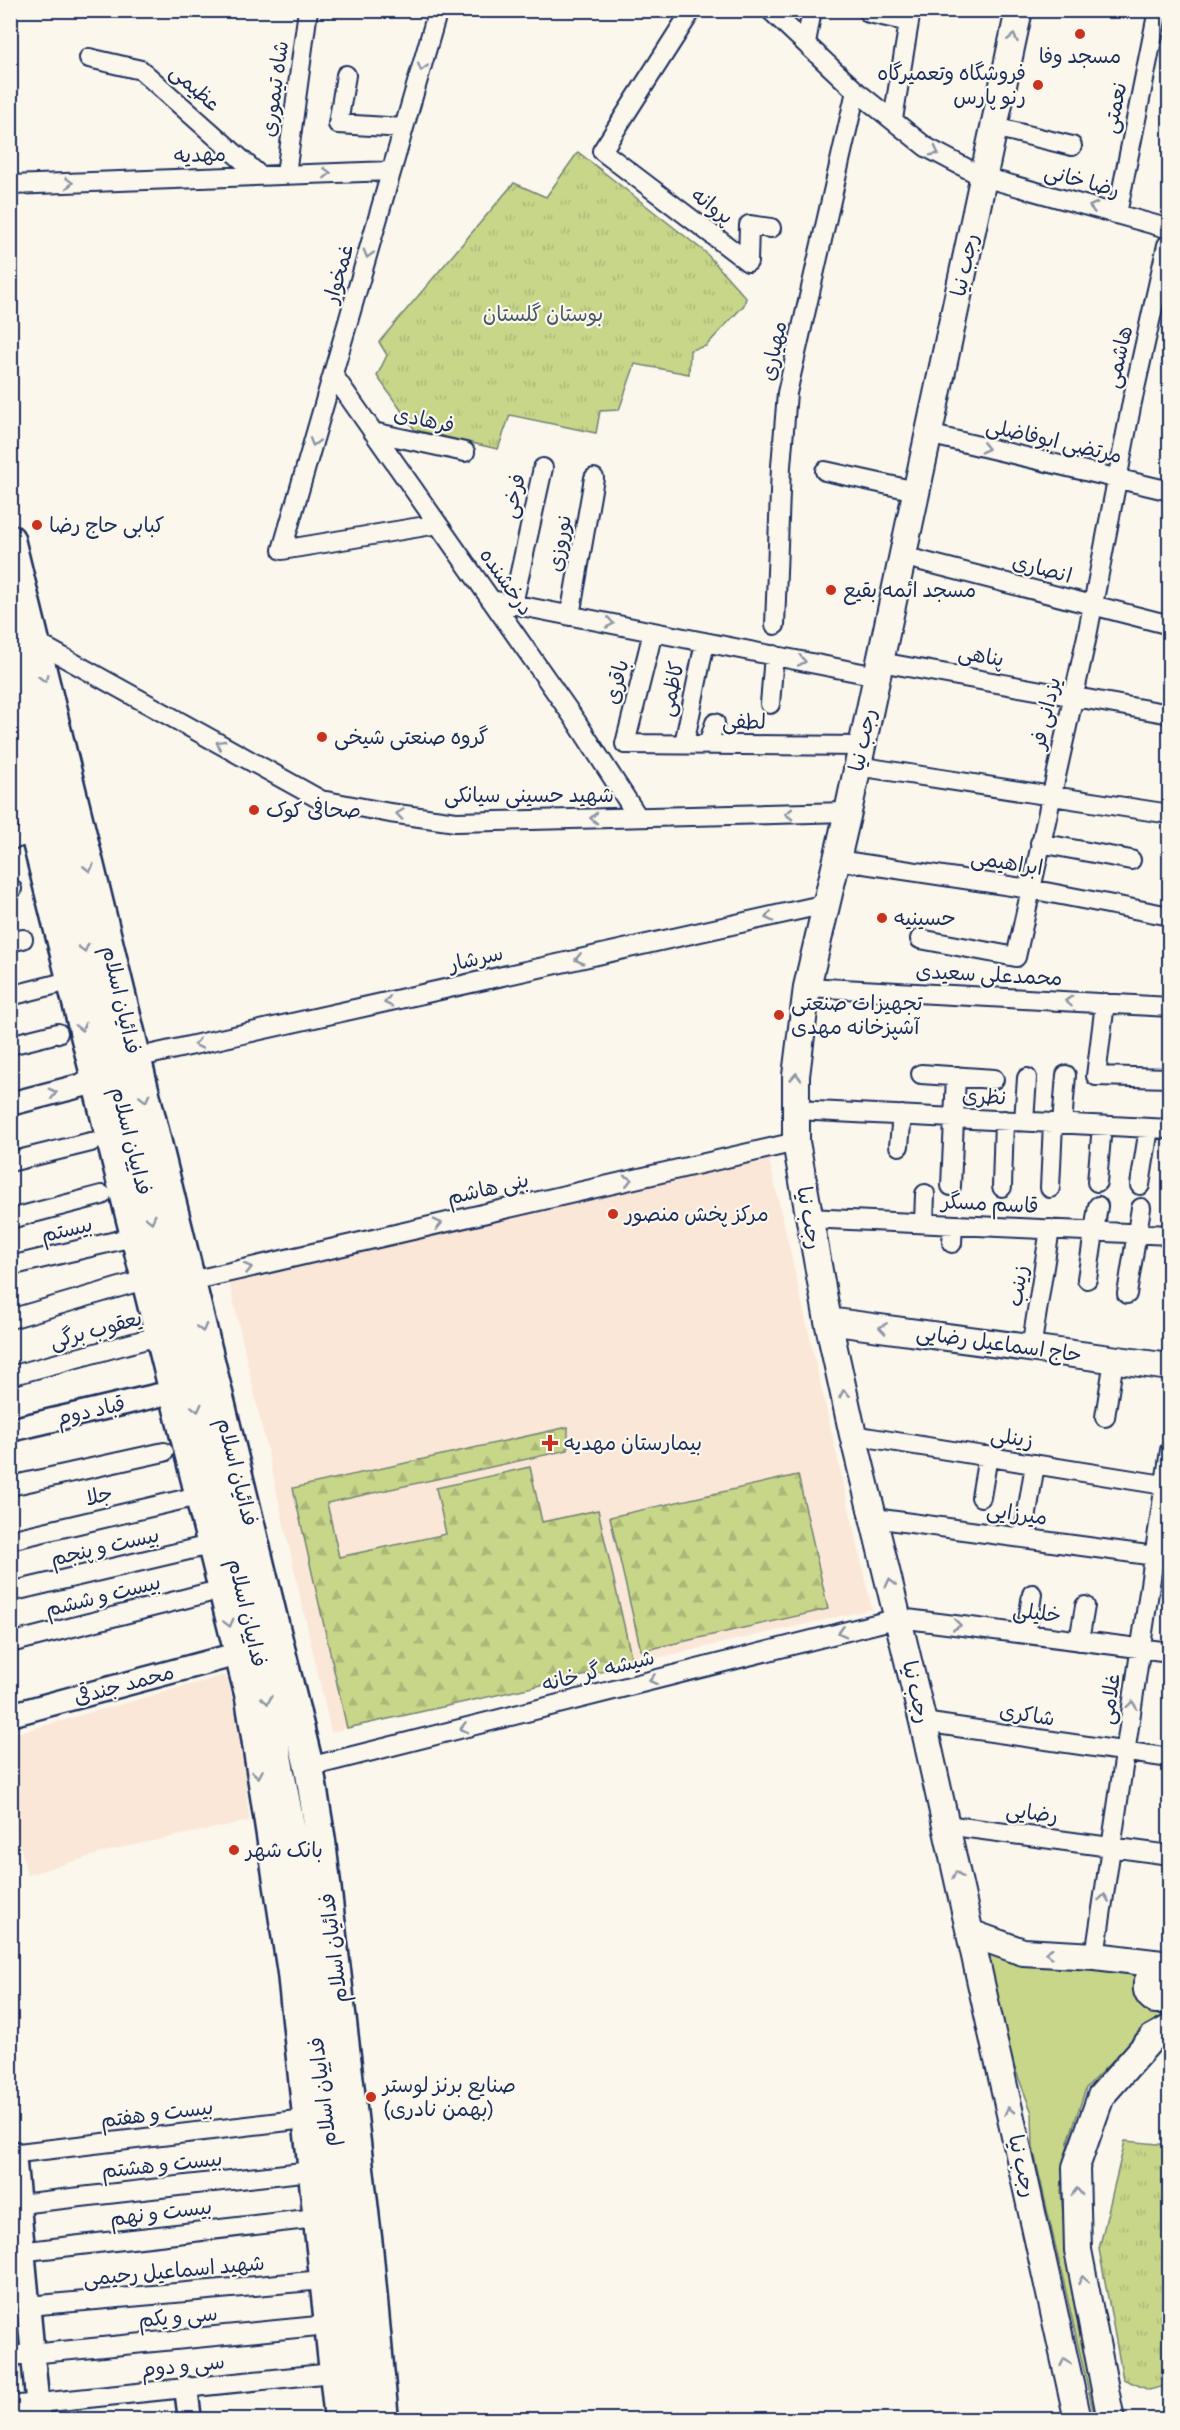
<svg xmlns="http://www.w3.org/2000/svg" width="1180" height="2430" font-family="Pangolin,'Playpen Sans Arabic',sans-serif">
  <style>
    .built { fill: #fae7d8 }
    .green { fill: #c8d689; stroke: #728274; stroke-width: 1.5 }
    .forest { fill: url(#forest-firs); stroke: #728274; stroke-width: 1.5 }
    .park { fill: url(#park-tufts); stroke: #728274; stroke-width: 1.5 }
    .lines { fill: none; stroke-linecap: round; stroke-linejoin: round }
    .minor-casing { stroke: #1b2f5e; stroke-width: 22 }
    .tertiary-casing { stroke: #1b2f5e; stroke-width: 27 }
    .secondary-casing { stroke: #1b2f5e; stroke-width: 30 }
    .primary-casing { stroke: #1b2f5e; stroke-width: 33 }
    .minor { stroke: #fbf7ec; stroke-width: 18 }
    .tertiary { stroke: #fbf7ec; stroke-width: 22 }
    .secondary { stroke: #fbf7ec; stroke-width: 26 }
    .primary { stroke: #fbf7ec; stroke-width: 28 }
    .oneway { stroke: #8b93a5 }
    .poi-dot { fill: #c8321e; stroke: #fbf7ec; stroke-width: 2 }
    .labels { text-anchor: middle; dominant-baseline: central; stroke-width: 4.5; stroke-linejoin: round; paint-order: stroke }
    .poi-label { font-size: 21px; fill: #1b2f5e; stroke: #fbf7ec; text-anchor: start }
    .street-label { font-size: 21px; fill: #1b2f5e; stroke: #fbf7ec }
    .park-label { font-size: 21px; fill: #465969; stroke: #fbf7ec }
  </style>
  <defs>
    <pattern id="forest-firs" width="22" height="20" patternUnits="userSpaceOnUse" patternTransform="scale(1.5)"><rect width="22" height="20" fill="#c8d689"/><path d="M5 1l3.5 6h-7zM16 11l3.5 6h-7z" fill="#abb879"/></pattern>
    <pattern id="park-tufts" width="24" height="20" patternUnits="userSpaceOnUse" patternTransform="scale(1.5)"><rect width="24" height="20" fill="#c8d689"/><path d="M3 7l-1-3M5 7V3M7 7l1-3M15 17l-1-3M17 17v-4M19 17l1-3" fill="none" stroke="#abb879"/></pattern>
  </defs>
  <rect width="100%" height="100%" fill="#fbf7ec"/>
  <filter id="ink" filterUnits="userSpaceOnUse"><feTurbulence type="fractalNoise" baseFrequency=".0167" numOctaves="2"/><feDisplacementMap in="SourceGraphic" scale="12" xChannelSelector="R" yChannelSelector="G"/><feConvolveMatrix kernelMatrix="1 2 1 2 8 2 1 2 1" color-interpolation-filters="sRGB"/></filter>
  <g filter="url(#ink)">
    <path class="built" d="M 768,1155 L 872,1609 L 331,1732 L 228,1277 Z
      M 226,1675 L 241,1729 L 249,1821 L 119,1848 L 27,1875 L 11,1805 L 10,1735 Z"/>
    <path class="green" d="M 983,1945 L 1148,1968 L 1169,2010 L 1169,2013 L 1155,2020 L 1143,2029 L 1086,2088 L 1068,2142 L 1061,2190 L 1064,2229 L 1105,2419 L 1095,2419 L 1033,2148 L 1032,2113 L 1014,2066 Z"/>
    <path class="forest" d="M 568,1427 L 568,1450 L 327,1503 L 339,1557 L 446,1534 L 436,1488 L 530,1467 L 542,1522 L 598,1510 L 633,1665 L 347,1728 L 293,1488 Z
      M 798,1475 L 828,1609 L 641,1651 L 610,1517 Z"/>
    <path class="park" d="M 578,152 L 705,252 L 746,298 L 744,305 L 706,346 L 690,350 L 689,374 L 635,364 L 619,410 L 600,411 L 596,433 L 510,415 L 498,449 L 415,430 L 377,376 L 387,355 L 379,342 L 514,183 L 546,197 Z
      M 1125,2141 L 1169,2145 L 1169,2385 L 1149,2390 L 1123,2379 L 1099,2249 Z"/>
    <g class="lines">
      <g class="minor-casing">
        <path id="minor" d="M 438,10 L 282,550 L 438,524
          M 692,10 L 602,151 L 748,262 L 749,225 L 771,228
          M 770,10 L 856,91 L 926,147 L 983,177 L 1170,229
          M 869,13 L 909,22
          M 806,43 L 812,10
          M 89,58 L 141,70 L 259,175
          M 346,75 L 338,124 L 404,128
          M 893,119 L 911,10
          M 994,127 L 1072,146
          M 286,174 L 308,10
          M 10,185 L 391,171
          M 1117,214 L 1158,10
          M 334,376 L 576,721 L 638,817
          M 373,432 L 465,452
          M 928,434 L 1170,491
          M 825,471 L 916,491
          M 902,556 L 1170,625
          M 491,600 L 877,676
          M 513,604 L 543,468
          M 570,616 L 594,478
          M 775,625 L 781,466 L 787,393 L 856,91
          M 653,632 L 625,744 L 862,746
          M 36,642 L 321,800 L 390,813 L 456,822 L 848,812
          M 880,662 L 1170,714
          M 770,704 L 774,655
          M 684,744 L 705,642
          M 708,744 L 715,723
          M 857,766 L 1170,814
          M 10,840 L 33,834
          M 1040,843 L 1131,860
          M 837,860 L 1030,889 L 1170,916
          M 10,889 L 12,889
          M 920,939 L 1016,957 L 1087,636 L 1132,402 L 1167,245
          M 10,942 L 23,939
          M 807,987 L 1170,1007
          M 10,996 L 69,981
          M 1105,1003 L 1096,1076 L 1170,1078
          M 10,1045 L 58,1033
          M 135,1058 L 826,904
          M 921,1074 L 994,1079
          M 796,1110 L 1170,1129
          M 1024,1121 L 1027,1078
          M 1062,1124 L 1066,1075
          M 899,1146 L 902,1115
          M 10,1162 L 91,1142
          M 1097,1182 L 1102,1126
          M 1140,1185 L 1149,1128
          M 951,1186 L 956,1076
          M 1002,1187 L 1004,1120
          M 1050,1188 L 1053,1123
          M 808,1218 L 1170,1235
          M 10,1219 L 102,1195
          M 924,1223 L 925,1194
          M 952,1243 L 953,1225
          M 10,1266 L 133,1237
          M 1087,1279 L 1098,1206
          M 191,1281 L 796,1142
          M 1127,1294 L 1141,1208
          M 10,1319 L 144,1280
          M 1031,1349 L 1050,1229
          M 10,1376 L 158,1336
          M 1105,1417 L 1114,1360
          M 853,1435 L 1170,1486
          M 10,1486 L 164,1452
          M 981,1497 L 988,1456
          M 874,1518 L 1170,1558
          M 1023,1538 L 1035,1464
          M 10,1540 L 198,1496
          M 10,1592 L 210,1545
          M 1026,1634 L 1032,1594
          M 1079,1641 L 1085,1606
          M 10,1643 L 207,1593
          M 923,1722 L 1170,1758
          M 309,1767 L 899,1618 L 1170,1652
          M 946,1825 L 1170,1855
          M 1095,1956 L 1170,1450
          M 10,2154 L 305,2119
          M 19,2204 L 311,2171
          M 10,2253 L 316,2218
          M 28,2306 L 323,2280
          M 10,2356 L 328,2325
          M 10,2406 L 332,2373"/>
      </g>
      <g class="tertiary-casing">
        <path id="tertiary" d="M 10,746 L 247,1698 L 289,1973 L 336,2420
          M 10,1104 L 95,1082
          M 10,1430 L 172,1392
          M 10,1715 L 249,1651
          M 14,2153 L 39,2420
          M 186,2388 L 190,2420"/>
      </g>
      <g class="secondary-casing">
        <path id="secondary" d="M 1019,10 L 848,812 L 807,987 L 796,1076 L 796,1142 L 828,1321 L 853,1435 L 923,1722 L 1078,2420
          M 828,1321 L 1170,1367
          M 970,1933 L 1023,1952 L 1095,1956 L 1170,1965
          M 1170,1974 L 1155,1974 C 1144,1981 1144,1993 1155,2000 L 1170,2000
          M 1111,2420 L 1078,2250 L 1076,2167 L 1101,2096 L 1152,2038 L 1170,2028"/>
      </g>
      <g class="primary-casing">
        <path id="primary" d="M 10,539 L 309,1767 L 321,1841 L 368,2246 L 384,2420
          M 10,646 L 257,1649 L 294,1847 L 360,2420"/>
      </g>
      <use href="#minor" class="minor"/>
      <use href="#tertiary" class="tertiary"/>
      <use href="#secondary" class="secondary"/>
      <use href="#primary" class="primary"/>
    </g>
    <defs><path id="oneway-chevron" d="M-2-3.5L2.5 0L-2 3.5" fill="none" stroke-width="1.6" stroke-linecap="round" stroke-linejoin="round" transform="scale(1.5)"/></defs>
    <g class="oneway">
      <use href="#oneway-chevron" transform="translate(1013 38) rotate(-78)"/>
      <use href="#oneway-chevron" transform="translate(422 67) rotate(106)"/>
      <use href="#oneway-chevron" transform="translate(935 152) rotate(28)"/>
      <use href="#oneway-chevron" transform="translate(327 173) rotate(-2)"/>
      <use href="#oneway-chevron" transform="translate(69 183) rotate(-2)"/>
      <use href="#oneway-chevron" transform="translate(1093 207) rotate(-165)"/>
      <use href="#oneway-chevron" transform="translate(368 254) rotate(106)"/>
      <use href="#oneway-chevron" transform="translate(314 442) rotate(106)"/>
      <use href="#oneway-chevron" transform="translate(985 448) rotate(13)"/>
      <use href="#oneway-chevron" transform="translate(610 623) rotate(11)"/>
      <use href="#oneway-chevron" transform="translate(802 661) rotate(11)"/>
      <use href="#oneway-chevron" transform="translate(44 678) rotate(77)"/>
      <use href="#oneway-chevron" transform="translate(220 744) rotate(-151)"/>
      <use href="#oneway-chevron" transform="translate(400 814) rotate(-172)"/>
      <use href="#oneway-chevron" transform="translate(789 814) rotate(179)"/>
      <use href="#oneway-chevron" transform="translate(594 818) rotate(179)"/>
      <use href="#oneway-chevron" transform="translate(89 868) rotate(77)"/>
      <use href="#oneway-chevron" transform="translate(769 917) rotate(167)"/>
      <use href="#oneway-chevron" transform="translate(84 948) rotate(76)"/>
      <use href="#oneway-chevron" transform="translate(579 959) rotate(167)"/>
      <use href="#oneway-chevron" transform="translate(1069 1001) rotate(-177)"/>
      <use href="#oneway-chevron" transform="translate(388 1002) rotate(167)"/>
      <use href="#oneway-chevron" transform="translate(81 1027) rotate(76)"/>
      <use href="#oneway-chevron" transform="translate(198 1044) rotate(167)"/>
      <use href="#oneway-chevron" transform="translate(796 1077) rotate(-87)"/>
      <use href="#oneway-chevron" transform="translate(53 1093) rotate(-15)"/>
      <use href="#oneway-chevron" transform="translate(145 1098) rotate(76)"/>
      <use href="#oneway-chevron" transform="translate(628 1180) rotate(-13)"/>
      <use href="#oneway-chevron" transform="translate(151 1219) rotate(76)"/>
      <use href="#oneway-chevron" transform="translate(438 1224) rotate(-13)"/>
      <use href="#oneway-chevron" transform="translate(248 1268) rotate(-13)"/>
      <use href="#oneway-chevron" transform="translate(202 1328) rotate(76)"/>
      <use href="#oneway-chevron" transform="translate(883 1328) rotate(-172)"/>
      <use href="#oneway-chevron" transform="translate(844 1394) rotate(-102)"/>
      <use href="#oneway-chevron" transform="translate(197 1408) rotate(76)"/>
      <use href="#oneway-chevron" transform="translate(890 1583) rotate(-104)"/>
      <use href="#oneway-chevron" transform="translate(229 1623) rotate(76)"/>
      <use href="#oneway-chevron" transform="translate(957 1625) rotate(7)"/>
      <use href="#oneway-chevron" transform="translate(842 1632) rotate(166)"/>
      <use href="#oneway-chevron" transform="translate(653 1680) rotate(166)"/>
      <use href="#oneway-chevron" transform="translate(267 1700) rotate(79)"/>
      <use href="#oneway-chevron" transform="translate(1132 1705) rotate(-82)"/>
      <use href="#oneway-chevron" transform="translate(464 1728) rotate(166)"/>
      <use href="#oneway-chevron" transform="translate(258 1774) rotate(81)"/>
      <use href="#oneway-chevron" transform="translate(957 1875) rotate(-102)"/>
      <use href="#oneway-chevron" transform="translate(1104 1898) rotate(-82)"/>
      <use href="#oneway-chevron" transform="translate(1049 1953) rotate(-177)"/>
      <use href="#oneway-chevron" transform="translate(1009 2111) rotate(-103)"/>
      <use href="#oneway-chevron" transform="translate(1077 2192) rotate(-91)"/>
      <use href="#oneway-chevron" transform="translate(1083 2280) rotate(-101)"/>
      <use href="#oneway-chevron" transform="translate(1065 2362) rotate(-103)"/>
    </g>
  </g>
  <g class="poi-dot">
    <circle cx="1080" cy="34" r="6"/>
    <circle cx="1038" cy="85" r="6"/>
    <circle cx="37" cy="525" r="6"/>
    <circle cx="831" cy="590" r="6"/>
    <circle cx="322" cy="737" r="6"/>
    <circle cx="254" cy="810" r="6"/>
    <circle cx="882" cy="918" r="6"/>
    <circle cx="779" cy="1015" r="6"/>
    <circle cx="613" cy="1214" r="6"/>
    <path d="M547 1434h6v6h6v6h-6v6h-6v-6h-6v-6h6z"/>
    <circle cx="234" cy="1850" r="6"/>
    <circle cx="371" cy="2097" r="6"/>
  </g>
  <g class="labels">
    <g class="poi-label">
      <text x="1080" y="56" text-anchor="middle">مسجد وفا</text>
      <text x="1026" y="73" text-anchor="end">فروشگاه وتعمیرگاه<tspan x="1026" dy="24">رنو پارس</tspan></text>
      <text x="49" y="525">کبابی حاج رضا</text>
      <text x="843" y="590">مسجد ائمه بقیع</text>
      <text x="334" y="737">گروه صنعتی شیخی</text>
      <text x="266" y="810">صحافی کوک</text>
      <text x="894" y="918">حسینیه</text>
      <text x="791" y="1003">تجهیزات صنعتی<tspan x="791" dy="24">آشپزخانه مهدی</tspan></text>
      <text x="625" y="1214">مركز پخش منصور</text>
      <text x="564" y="1443">بیمارستان مهدیه</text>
      <text x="246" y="1850">بانک شهر</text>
      <text x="383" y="2085">صنایع برنز لوستر<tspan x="383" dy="24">(بهمن نادری)</tspan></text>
    </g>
    <g class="street-label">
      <text transform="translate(195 88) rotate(42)">عظیمی</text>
      <text transform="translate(275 89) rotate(-82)">شاه تیموری</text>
      <text transform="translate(1115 108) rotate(-78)">نعمتی</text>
      <text transform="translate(200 155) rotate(-2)">مهدیه</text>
      <text transform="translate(1082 181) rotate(15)">رضا خانی</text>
      <text transform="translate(712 206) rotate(37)">پروانه</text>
      <text transform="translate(965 265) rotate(-78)">رجب نیا</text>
      <text transform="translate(339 274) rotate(-74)">غمخوار</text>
      <text transform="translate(774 351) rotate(-78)">مهیاری</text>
      <text transform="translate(1119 357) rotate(-77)">هاشمی</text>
      <text transform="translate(424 420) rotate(12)">فرهادی</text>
      <text transform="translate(1054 441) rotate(13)">مرتضی ابوفاضلی</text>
      <text transform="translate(514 496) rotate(-77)">فرخی</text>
      <text transform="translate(560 543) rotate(-80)">نوروزی</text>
      <text transform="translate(1042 569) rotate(15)">انصاری</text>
      <text transform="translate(506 582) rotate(55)">درخشنده</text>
      <text transform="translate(981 656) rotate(10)">پناهی</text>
      <text transform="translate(617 682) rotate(-76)">باقری</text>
      <text transform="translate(672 689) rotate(-78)">کاظمی</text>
      <text transform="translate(1046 713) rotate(-77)">یزدانی فر</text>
      <text transform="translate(744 722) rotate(1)">لطفی</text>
      <text transform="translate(863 740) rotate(-78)">رجب نیا</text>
      <text x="529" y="795">شهید حسینی سیانکی</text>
      <text transform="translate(1007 863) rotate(9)">ابراهیمی</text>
      <text transform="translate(476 959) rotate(-13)">سرشار</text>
      <text transform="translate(989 975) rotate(3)">محمدعلی سعیدی</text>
      <text transform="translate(121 1000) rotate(77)">فدائیان اسلام</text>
      <text transform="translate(984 1097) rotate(3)">نظری</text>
      <text transform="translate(131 1141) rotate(76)">فداییان اسلام</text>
      <text transform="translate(488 1189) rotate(-13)">بنی هاشم</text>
      <text transform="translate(990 1204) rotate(3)">قاسم مسگر</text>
      <text transform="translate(809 1218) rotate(80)">رجب نیا</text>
      <text transform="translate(67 1230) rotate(-13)">بیستم</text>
      <text transform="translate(1018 1286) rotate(-81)">زینب</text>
      <text transform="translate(96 1330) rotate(-15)">یعقوب برگی</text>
      <text transform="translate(999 1344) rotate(8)">حاج اسماعیل رضایی</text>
      <text transform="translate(91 1411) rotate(-13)">قباد دوم</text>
      <text transform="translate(1012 1438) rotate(9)">زینلی</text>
      <text transform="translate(237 1472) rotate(76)">فدائیان اسلام</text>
      <text transform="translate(99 1496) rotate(-13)">جلا</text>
      <text transform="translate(1017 1514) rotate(8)">میرزایی</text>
      <text transform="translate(105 1547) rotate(-13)">بیست و پنجم</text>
      <text transform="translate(103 1596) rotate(-14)">بیست و ششم</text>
      <text transform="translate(247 1613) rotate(77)">فداییان اسلام</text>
      <text transform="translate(1037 1613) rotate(7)">خلیلی</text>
      <text transform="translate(598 1671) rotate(-14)">شیشه گر خانه</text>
      <text transform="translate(124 1685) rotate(-15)">محمد جندقی</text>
      <text transform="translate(916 1692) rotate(77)">رجب نیا</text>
      <text transform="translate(1110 1699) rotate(-82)">غلامی</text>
      <text transform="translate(1027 1715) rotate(9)">شاکری</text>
      <text transform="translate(1032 1813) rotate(7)">رضایی</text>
      <text transform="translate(334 1948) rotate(-97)">فدائیان اسلام</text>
      <text transform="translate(323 2092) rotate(-97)">فداییان اسلام</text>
      <text transform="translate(157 2114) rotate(-7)">بیست و هفتم</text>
      <text transform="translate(162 2165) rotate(-6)">بیست و هشتم</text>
      <text transform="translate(1022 2166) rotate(77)">رجب نیا</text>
      <text transform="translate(161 2213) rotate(-7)">بیست و نهم</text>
      <text transform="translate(174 2271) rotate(-5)">شهید اسماعیل رحیمی</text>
      <text transform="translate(178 2317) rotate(-5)">سی و یکم</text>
      <text transform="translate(183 2366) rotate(-6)">سی و دوم</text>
    </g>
    <g class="park-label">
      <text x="543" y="314">بوستان گلستان</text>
    </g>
  </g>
  <rect width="1180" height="2430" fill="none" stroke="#fbf7ec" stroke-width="36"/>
  <rect x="18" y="18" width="1144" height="2394" fill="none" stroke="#1b2f5e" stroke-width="2" filter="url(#ink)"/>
</svg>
